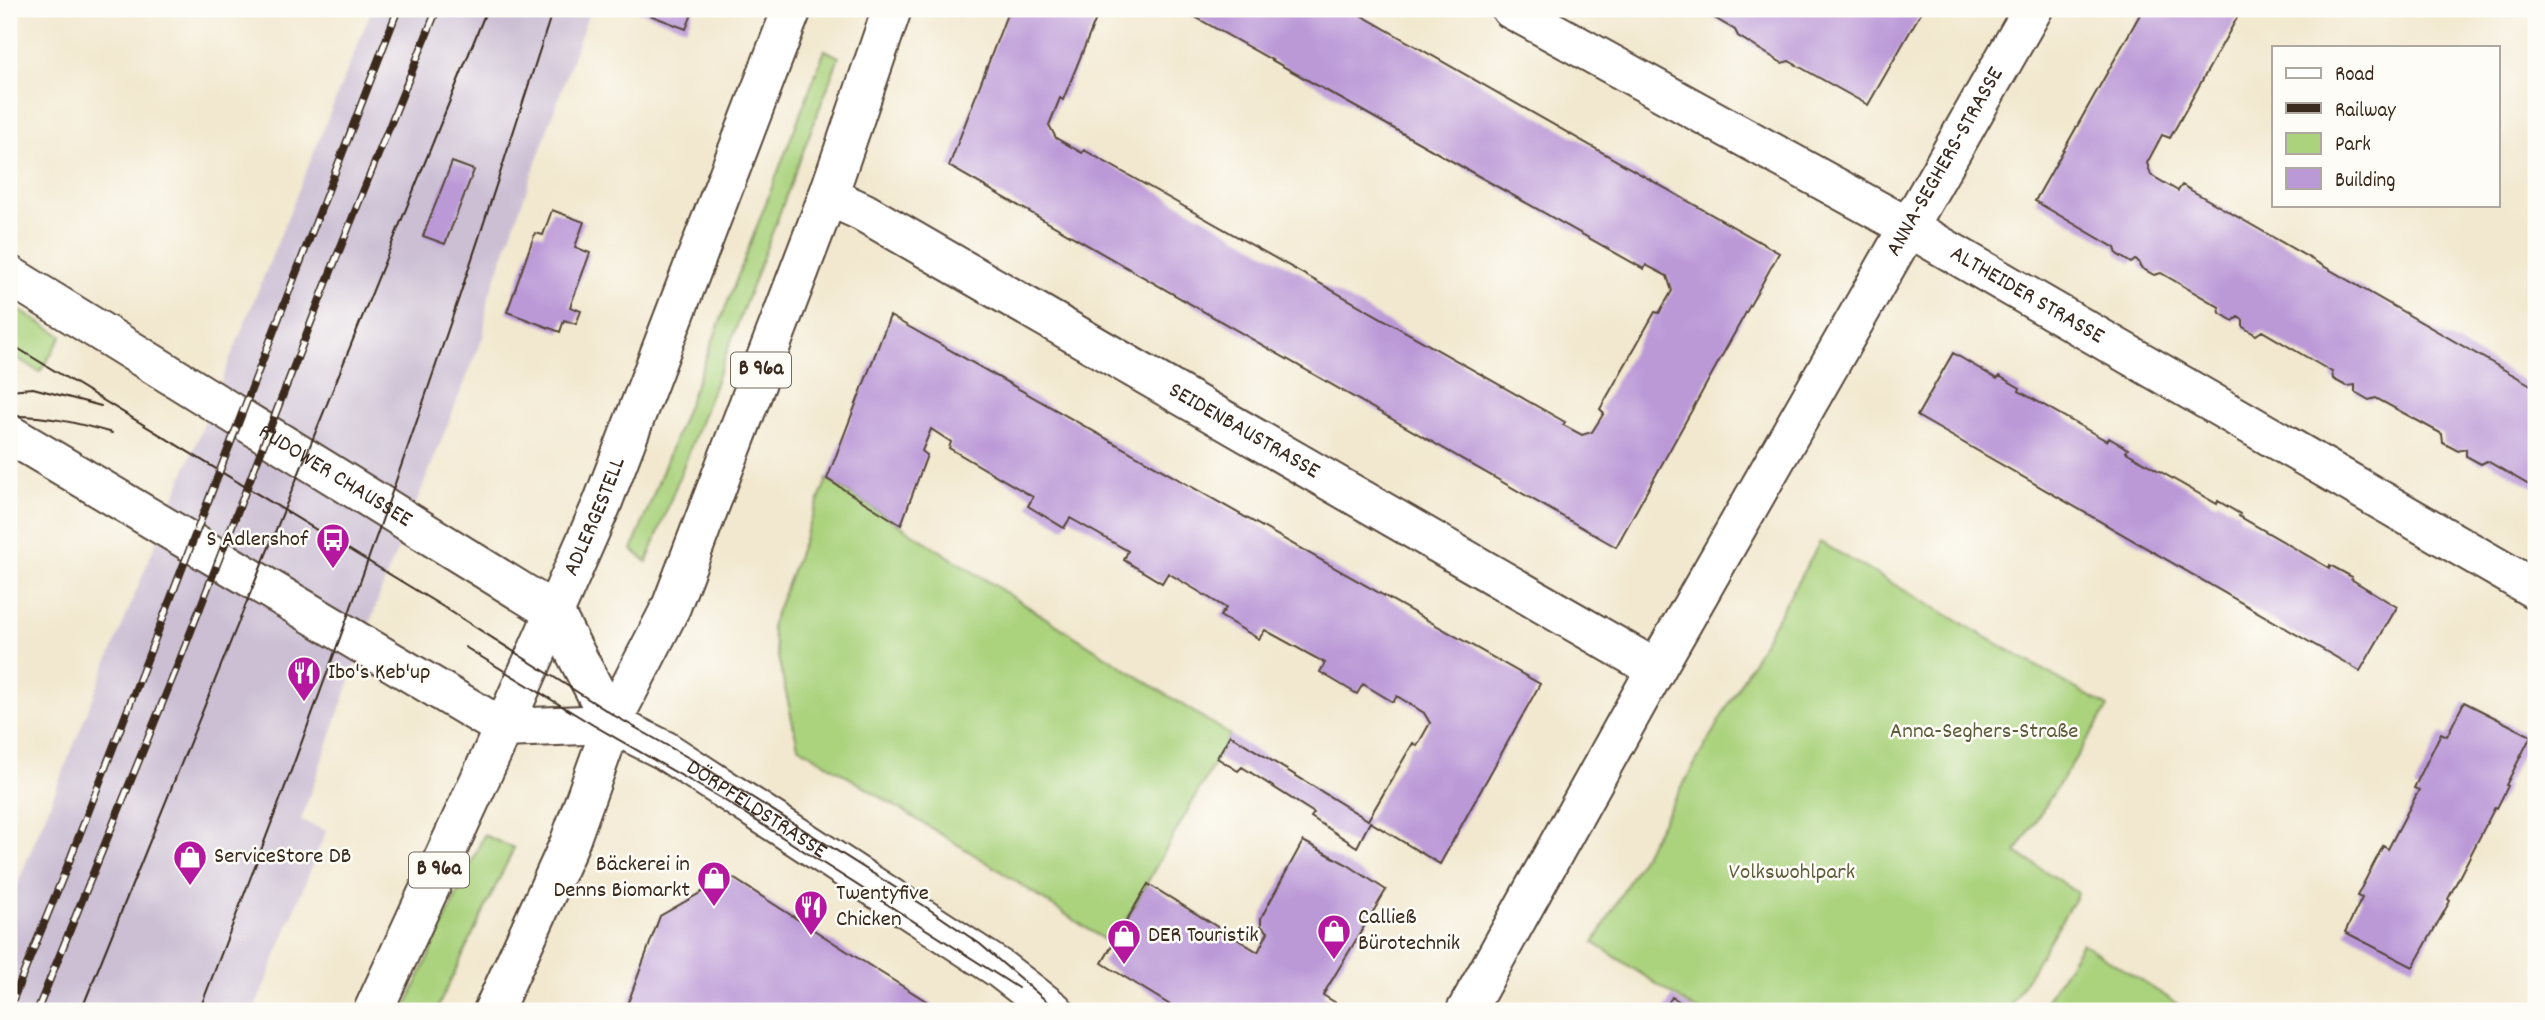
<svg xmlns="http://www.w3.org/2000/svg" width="2545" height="1020" font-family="Dekko,sans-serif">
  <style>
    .industrial { fill: #ccbfd4 }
    .green { fill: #abd37e; stroke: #737e4e; stroke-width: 2 }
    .building { fill: #bb99d7 }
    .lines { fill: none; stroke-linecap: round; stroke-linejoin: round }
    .minor-casing { stroke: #564639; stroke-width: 42 }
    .major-casing { stroke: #564639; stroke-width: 42 }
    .minor { stroke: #fff; stroke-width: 38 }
    .major { stroke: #fff; stroke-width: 38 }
    .tram { stroke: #3b2a1e; stroke-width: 2 }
    .rail-casing { stroke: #3b2a1e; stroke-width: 8 }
    .rail { stroke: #fdfcf7; stroke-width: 5; stroke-dasharray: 16; stroke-linecap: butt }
    .labels { text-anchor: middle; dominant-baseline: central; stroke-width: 5; stroke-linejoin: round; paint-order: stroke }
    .shield { fill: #fdfcf7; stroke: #75695f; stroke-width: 2 }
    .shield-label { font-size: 21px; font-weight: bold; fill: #3b2a1e }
    .street-label { font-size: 23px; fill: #3b2a1e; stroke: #fdfcf7 }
    .poi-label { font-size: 23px; fill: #3b2a1e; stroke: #fdfcf7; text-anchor: start }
    .park-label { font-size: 23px; fill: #5d5d3b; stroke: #fdfcf7 }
  </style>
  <rect width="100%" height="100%" fill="#fdfcf7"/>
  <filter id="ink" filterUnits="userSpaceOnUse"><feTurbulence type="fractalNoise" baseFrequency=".0143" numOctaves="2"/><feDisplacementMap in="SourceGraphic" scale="14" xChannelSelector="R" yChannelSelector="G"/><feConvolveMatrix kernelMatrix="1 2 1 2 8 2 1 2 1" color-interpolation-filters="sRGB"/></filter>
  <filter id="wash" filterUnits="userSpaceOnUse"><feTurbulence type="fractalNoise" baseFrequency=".00686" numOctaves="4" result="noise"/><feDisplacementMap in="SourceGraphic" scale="28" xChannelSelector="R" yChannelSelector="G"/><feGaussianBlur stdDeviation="1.57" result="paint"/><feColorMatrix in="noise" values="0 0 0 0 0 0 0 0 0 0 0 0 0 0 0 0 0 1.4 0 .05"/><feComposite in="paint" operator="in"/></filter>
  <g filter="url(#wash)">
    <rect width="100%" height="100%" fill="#f2e8cf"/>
    <path class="industrial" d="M 372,9 L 590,9 L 487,302 L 484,334 L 384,583 L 301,820 L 326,831 L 254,1011 L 9,1011 L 9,905 Z"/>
    <path class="green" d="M 825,50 L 839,57 L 647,562 L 632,550 Z
      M 9,304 L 62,336 L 40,372 L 9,353 Z
      M 827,479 L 1230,735 L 1112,945 L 994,867 L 798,746 L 771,626 Z
      M 1820,542 L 2108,707 L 2016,852 L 2078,893 L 2007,1011 L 1698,1011 L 1594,943 Z
      M 484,835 L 514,848 L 436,1011 L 404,1011 Z
      M 2082,943 L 2189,1011 L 2040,1011 Z"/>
    <g id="blocks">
      <path class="building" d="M 634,9 L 694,9 L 686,29 Z
        M 1009,9 L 1100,9 L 1063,100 L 1060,98 L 1049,125 L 1056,138 L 1082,153 L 1084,150 L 1565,422 L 1563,425 L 1582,435 L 1592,432 L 1604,413 L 1600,409 L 1655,312 L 1659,313 L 1672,291 L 1667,276 L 1646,265 L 1644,269 L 1181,9 L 1350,9 L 1779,253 L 1616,547 L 949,166 Z
        M 1699,9 L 1923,9 L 1868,105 L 1789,61 L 1782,63 L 1738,36 L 1735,30 Z
        M 2143,9 L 2242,9 L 2170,138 L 2162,135 L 2147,163 L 2151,175 L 2178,191 L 2182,185 L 2536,388 L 2536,489 L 2487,461 L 2481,464 L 2466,456 L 2466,449 L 2458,451 L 2443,443 L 2442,434 L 2376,398 L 2369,400 L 2355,392 L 2355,385 L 2346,386 L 2333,379 L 2332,372 L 2262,331 L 2256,335 L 2243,327 L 2243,320 L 2238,317 L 2233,321 L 2220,313 L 2219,307 L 2161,273 L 2154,275 L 2140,267 L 2139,262 L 2135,260 L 2131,263 L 2117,254 L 2115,248 L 2035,201 Z
        M 452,162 L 474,170 L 445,244 L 423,236 Z
        M 552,210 L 584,222 L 575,247 L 590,253 L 570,307 L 581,311 L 576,324 L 564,320 L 560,332 L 507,312 L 535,233 L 543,235 Z
        M 890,316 L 1540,684 L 1440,864 L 1370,822 L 1357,847 L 1311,817 L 1314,813 L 1242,767 L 1238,771 L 1217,758 L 1230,735 L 1368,820 L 1413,743 L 1417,746 L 1430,723 L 1424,713 L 1397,696 L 1393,702 L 1363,684 L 1357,694 L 1320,672 L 1325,663 L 1265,630 L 1259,639 L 1220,616 L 1226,608 L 1168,573 L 1162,583 L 1124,560 L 1128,551 L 1070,518 L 1064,528 L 1028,506 L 1033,497 L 949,448 L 951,442 L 931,429 L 922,451 L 927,455 L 901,525 L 827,479 Z
        M 1953,353 L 1997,379 L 1999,376 L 2020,388 L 2019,391 L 2107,441 L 2109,438 L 2128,449 L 2126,452 L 2217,504 L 2218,501 L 2240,514 L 2239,516 L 2329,568 L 2330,565 L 2352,577 L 2351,579 L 2397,607 L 2360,671 L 1917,416 Z
        M 2464,702 L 2531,736 L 2506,785 L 2508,786 L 2497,808 L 2495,807 L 2448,899 L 2450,901 L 2413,967 L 2345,932 L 2362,898 L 2357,896 L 2383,846 L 2388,849 L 2419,790 L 2414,788 L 2441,733 L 2447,736 Z
        M 1303,841 L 1348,865 L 1386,890 L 1323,995 L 1349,1011 L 1180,1011 L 1102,963 L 1148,884 L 1258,952 L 1268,932 L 1261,926 L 1261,918 Z
        M 730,876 L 856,957 L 942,1011 L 625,1011 L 660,916 Z
        M 1672,997 L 1695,1011 L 1663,1011 Z"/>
    </g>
  </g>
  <g filter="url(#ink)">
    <use href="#blocks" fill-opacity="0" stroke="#564639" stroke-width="2"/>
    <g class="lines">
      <g class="minor-casing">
        <g id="minor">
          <path id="s1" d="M 1511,9 L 1908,227 L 2536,590"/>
          <path id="s2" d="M 828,196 L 863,212 L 1656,669"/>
          <path id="s3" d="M 612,724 L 664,750 L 1000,969 L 1054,1011"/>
          <path id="s4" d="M 1466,1011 L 1656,669 L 2033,9"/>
        </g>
      </g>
      <g class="major-casing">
        <g id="major">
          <path id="s5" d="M 9,275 L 554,612 L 612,724"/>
          <path d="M 9,434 L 503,728"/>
          <path d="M 503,728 L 612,724"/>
          <path id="s6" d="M 373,1011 L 493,751 L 602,504 L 792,9"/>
          <path d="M 493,1011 L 569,844 L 615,716 L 671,607 L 828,196 L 892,9"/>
        </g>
      </g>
      <use href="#minor" class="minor"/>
      <use href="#major" class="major"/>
      <path class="tram" d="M 9,343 L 450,611 L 615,716 L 696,762 L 923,905 L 980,944 L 1058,1011
        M 9,390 L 33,388 L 101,406
        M 9,416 C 45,415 78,423 112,433
        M 465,647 L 593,725 L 724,800 L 1018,988
        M 81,1011 L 487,9
        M 199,1011 C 288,784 372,555 450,324 C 486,219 519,114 553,9"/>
      <g class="rail-casing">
        <path id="rail" d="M 9,1009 L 67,867 L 398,9
          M 37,1011 L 179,662 L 331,271 L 437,9"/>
      </g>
      <use href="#rail" class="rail"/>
    </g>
  </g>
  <defs>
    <g id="bus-pin" transform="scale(1.75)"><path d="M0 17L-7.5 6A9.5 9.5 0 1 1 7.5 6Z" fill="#b5179e" stroke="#fdfcf7"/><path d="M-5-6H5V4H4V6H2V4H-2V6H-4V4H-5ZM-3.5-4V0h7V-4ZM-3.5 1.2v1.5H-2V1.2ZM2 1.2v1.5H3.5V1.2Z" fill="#fff"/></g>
    <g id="restaurant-pin" transform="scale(1.75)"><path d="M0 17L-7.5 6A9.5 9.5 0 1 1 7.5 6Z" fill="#b5179e" stroke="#fdfcf7"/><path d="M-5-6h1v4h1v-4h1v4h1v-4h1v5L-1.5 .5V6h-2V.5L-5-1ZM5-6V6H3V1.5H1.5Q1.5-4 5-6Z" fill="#fff"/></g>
    <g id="shop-pin" transform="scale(1.75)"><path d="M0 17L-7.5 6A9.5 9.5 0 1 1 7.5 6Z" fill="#b5179e" stroke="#fdfcf7"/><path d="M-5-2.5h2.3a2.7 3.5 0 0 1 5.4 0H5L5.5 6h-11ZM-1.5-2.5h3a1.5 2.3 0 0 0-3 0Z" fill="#fff"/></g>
  </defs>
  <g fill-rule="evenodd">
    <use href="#bus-pin" x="333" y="540"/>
    <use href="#restaurant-pin" x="304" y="673"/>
    <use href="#shop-pin" x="190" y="857"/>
    <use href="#shop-pin" x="714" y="878"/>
    <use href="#restaurant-pin" x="811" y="907"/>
    <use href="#shop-pin" x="1334" y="931"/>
    <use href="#shop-pin" x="1124" y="936"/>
  </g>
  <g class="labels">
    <g class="shield">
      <rect x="731" y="352.5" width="60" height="35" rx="5"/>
      <rect x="409" y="852.5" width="60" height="35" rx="5"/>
    </g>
    <g class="shield-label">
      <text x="761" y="370">B 96a</text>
      <text x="439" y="870">B 96a</text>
    </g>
    <g class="street-label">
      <text stroke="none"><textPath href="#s4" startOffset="975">ANNA-SEGHERS-STRASSE</textPath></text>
      <text stroke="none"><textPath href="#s1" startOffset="590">ALTHEIDER STRASSE</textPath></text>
      <text stroke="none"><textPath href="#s2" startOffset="478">SEIDENBAUSTRASSE</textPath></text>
      <text stroke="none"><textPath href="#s5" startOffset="383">RUDOWER CHAUSSEE</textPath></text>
      <text stroke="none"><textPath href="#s6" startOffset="542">ADLERGESTELL</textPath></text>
      <text stroke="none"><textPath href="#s3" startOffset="168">DÖRPFELDSTRASSE</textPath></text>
    </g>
    <g class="poi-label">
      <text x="308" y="540" text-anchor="end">S Adlershof</text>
      <text x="328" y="673">Ibo's Keb'up</text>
      <text x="214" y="857">ServiceStore DB</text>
      <text x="690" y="865" text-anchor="end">Bäckerei in<tspan x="690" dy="26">Denns Biomarkt</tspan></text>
      <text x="836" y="894">Twentyfive<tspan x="836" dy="26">Chicken</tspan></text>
      <text x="1358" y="918">Calließ<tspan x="1358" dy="26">Bürotechnik</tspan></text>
      <text x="1148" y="936">DER Touristik</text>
    </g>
    <g class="park-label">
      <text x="1984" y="732">Anna-Seghers-Straße</text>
      <text x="1792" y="873">Volkswohlpark</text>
    </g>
  </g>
  <rect width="2545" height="1020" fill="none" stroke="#fdfcf7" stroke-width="35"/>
  <rect x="2272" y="46" width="228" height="161" fill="#fdfcf7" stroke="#afa8a0" stroke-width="2"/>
  <rect x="2286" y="68" width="35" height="10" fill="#ffffff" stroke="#afa8a0" stroke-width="2"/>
  <text x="2335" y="80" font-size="21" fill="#3b2a1e">Road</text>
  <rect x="2286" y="103" width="35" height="10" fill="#3b2a1e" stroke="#afa8a0" stroke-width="2"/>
  <text x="2335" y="116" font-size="21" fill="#3b2a1e">Railway</text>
  <rect x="2286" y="133" width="35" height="21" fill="#abd37e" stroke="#afa8a0" stroke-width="2"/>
  <text x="2335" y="150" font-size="21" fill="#3b2a1e">Park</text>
  <rect x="2286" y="168" width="35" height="21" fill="#bb99d7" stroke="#afa8a0" stroke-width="2"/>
  <text x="2335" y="186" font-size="21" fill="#3b2a1e">Building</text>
</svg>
